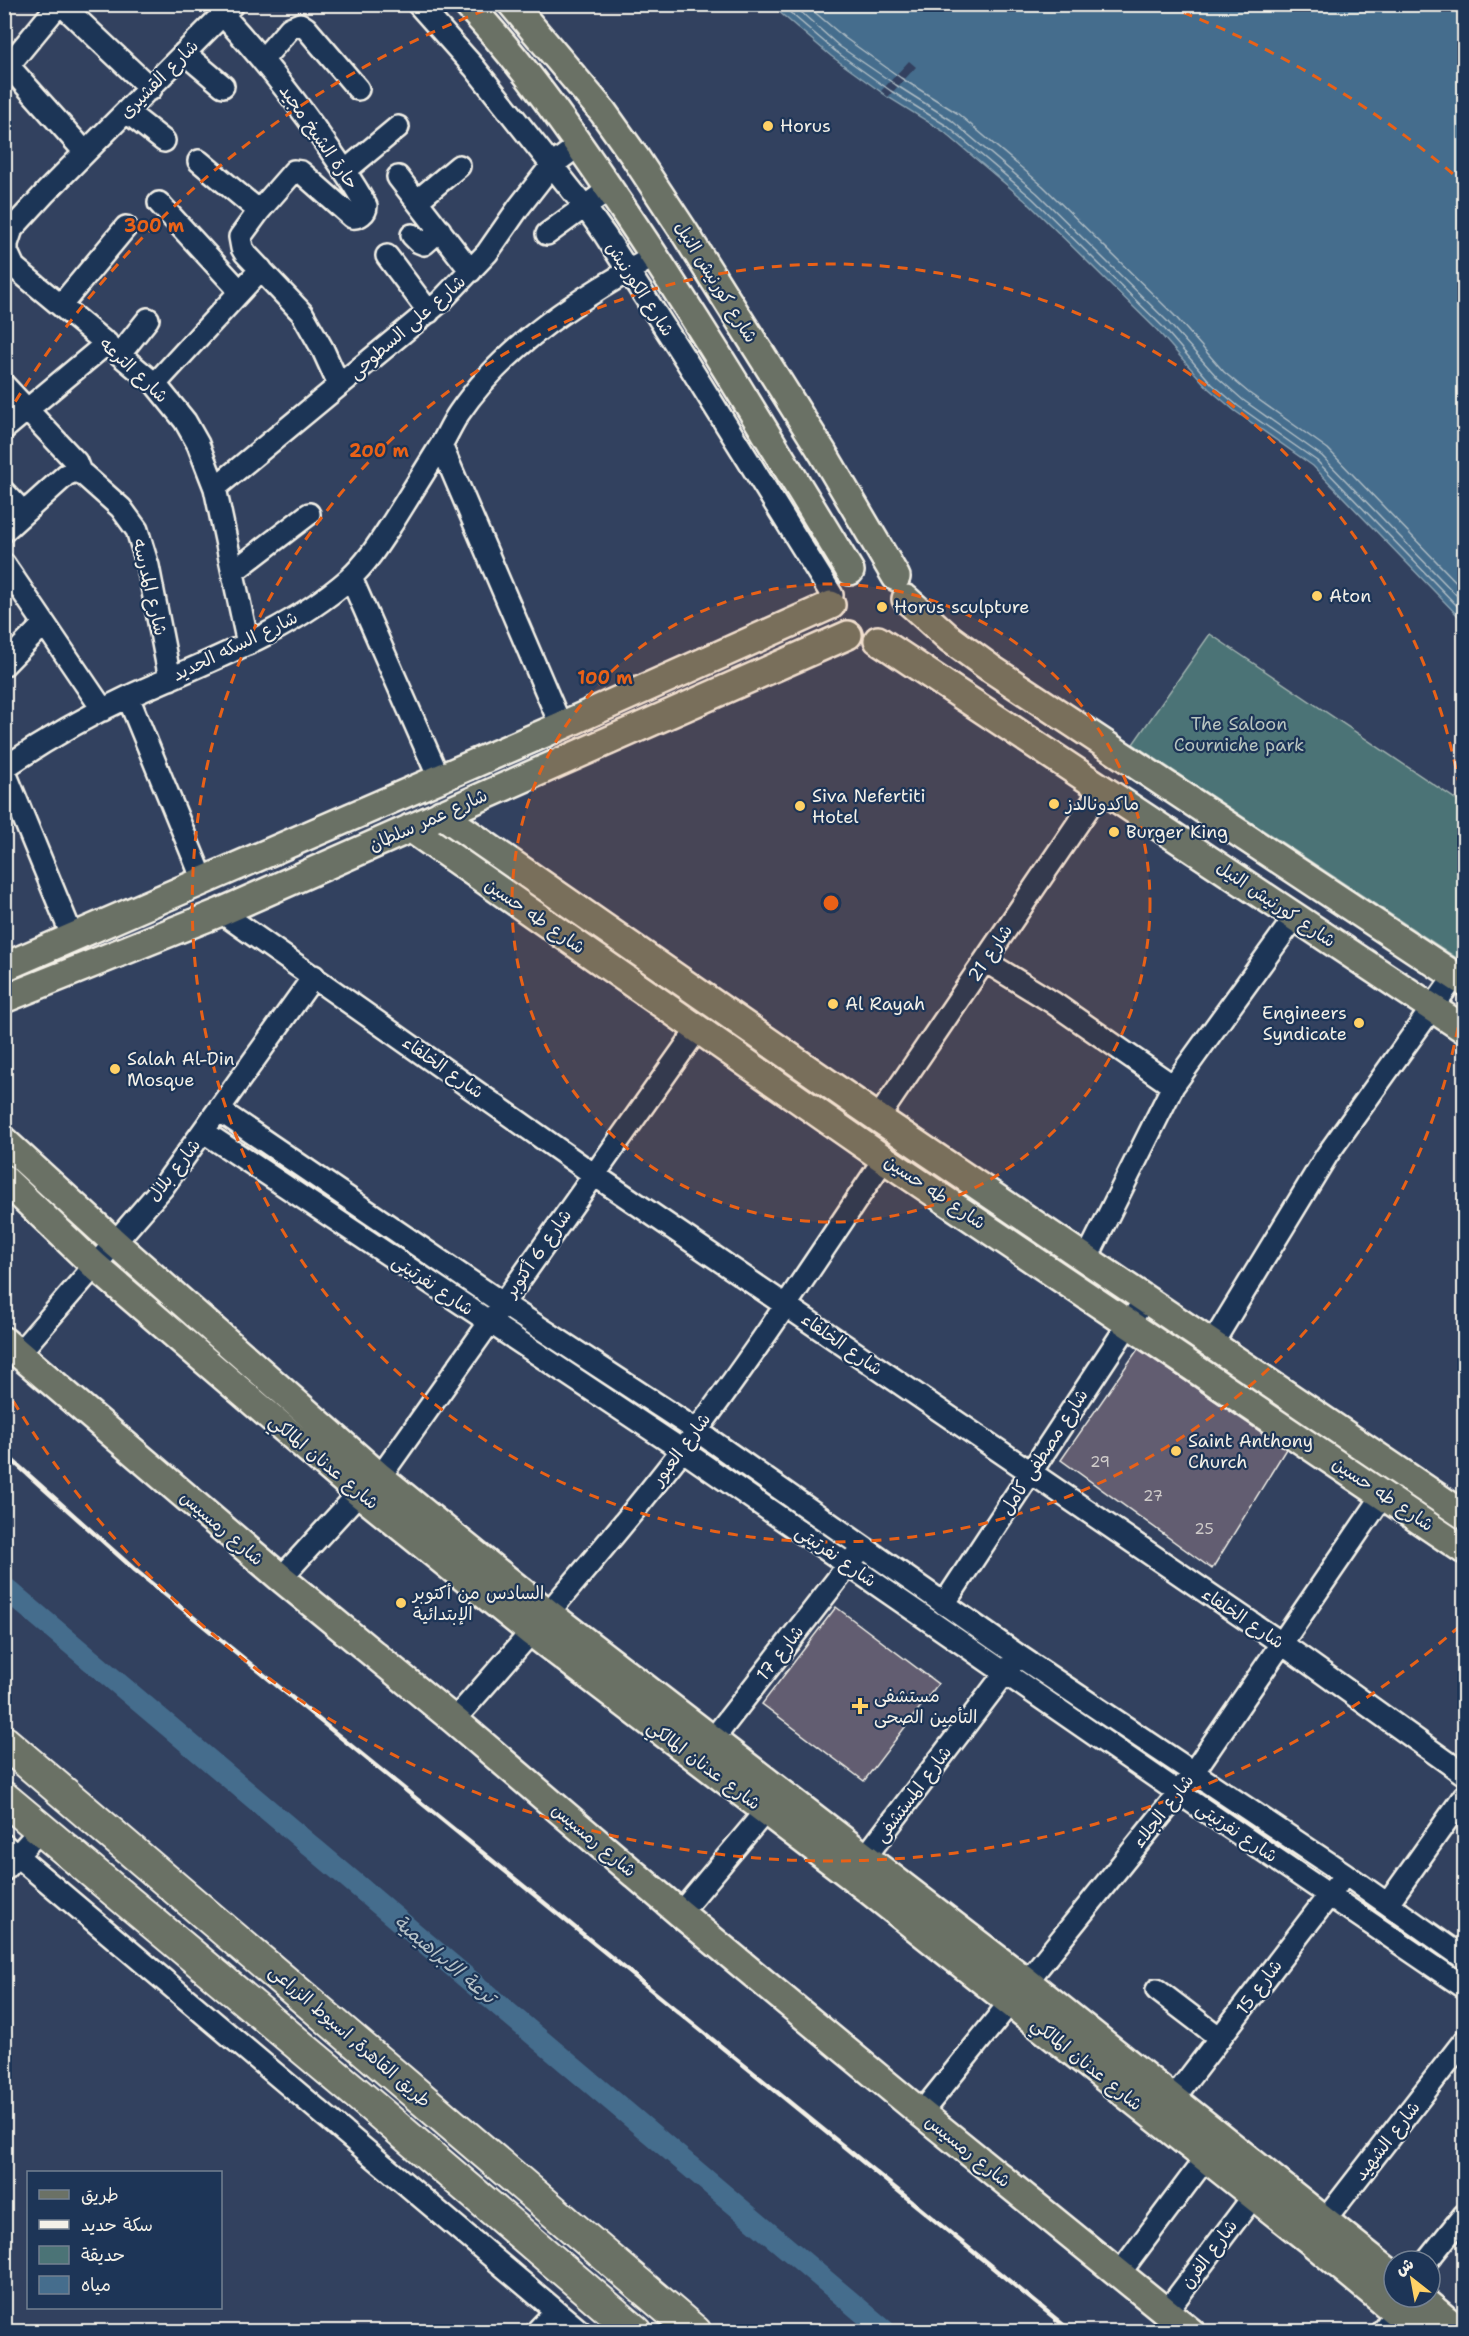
<svg xmlns="http://www.w3.org/2000/svg" width="1469" height="2336" font-family="'Shantell Sans','Playpen Sans Arabic',sans-serif">
  <style>
    .green { fill: #4b7376; stroke: #a0b2af; stroke-width: 1.5 }
    .water { fill: #456d8d; stroke: #8ba2b1; stroke-width: 1.5 }
    .pier { fill: #32415f }
    .lines { fill: none; stroke-linecap: round; stroke-linejoin: round }
    .shore { stroke: #aebcc4; stroke-width: 1.5 }
    .canal { stroke: #456d8d; stroke-width: 22 }
    .building { fill: #625d71; stroke: #f4f1e8; stroke-width: 1.5 }
    .minor-casing { stroke: #f4f1e8; stroke-width: 26 }
    .major-casing { stroke: #f4f1e8; stroke-width: 32 }
    .highway-casing { stroke: #f4f1e8; stroke-width: 36 }
    .minor { stroke: #1d3557; stroke-width: 21 }
    .major { stroke: #6b7165; stroke-width: 27 }
    .highway { stroke: #6b7165; stroke-width: 32 }
    .rail { stroke: #f4f1e8; stroke-width: 4.5 }
    .ring { fill: none; stroke: #e96117; stroke-width: 3; stroke-dasharray: 10 8 }
    .poi-dot { fill: #ffd166; stroke: #1d3557; stroke-width: 2 }
    .labels { text-anchor: middle; dominant-baseline: central; stroke-width: 4.5; stroke-linejoin: round; paint-order: stroke }
    .number-label { font-size: 15px; fill: #d0ccca }
    .street-label { font-size: 18px; fill: #f4f1e8; stroke: #1d3557 }
    .poi-label { font-size: 18px; fill: #f4f1e8; stroke: #1d3557; text-anchor: start }
    .park-label { font-size: 18px; fill: #b9c5c0; stroke: #1d3557 }
    .water-label { font-size: 20px; font-style: italic; fill: #b7c3c8; stroke: #1d3557 }
    .centre { fill: #e96117; stroke: #1d3557; stroke-width: 3 }
    .ring-label { font-size: 18px; text-anchor: middle; font-weight: bold; fill: #e96117; stroke: #1d3557; stroke-width: 4.5; stroke-linejoin: round; paint-order: stroke }
  </style>
  <rect width="100%" height="100%" fill="#32415f"/>
  <filter id="ink" filterUnits="userSpaceOnUse"><feTurbulence type="fractalNoise" baseFrequency=".0167" numOctaves="2"/><feDisplacementMap in="SourceGraphic" scale="12" xChannelSelector="R" yChannelSelector="G"/><feConvolveMatrix kernelMatrix="1 2 1 2 8 2 1 2 1" color-interpolation-filters="sRGB"/></filter>
  <g filter="url(#ink)">
    <path class="green" d="M 1210,634 L 1464,805 L 1464,963 L 1133,744 Z"/>
    <path class="water" d="M 771,5 L 1464,5 L 1464,622 L 1313,466 L 1235,411 L 1208,388 L 1157,330 L 1028,203 L 943,131 L 888,97 L 831,56 Z"/>
    <path class="pier" d="M 909,61 L 916,67 L 888,97 L 881,91 Z"/>
    <g class="lines">
      <path class="shore" d="M 780,4 L 835,51 L 891,91 L 947,126 L 1032,198 L 1162,326 L 1212,384 L 1238,406 L 1317,461 L 1464,613
        M 792,4 L 839,46 L 896,85 L 951,120 L 1037,193 L 1167,321 L 1218,378 L 1243,400 L 1322,456 L 1464,603
        M 805,4 L 845,38 L 901,78 L 957,113 L 1043,186 L 1174,315 L 1224,372 L 1249,393 L 1328,449 L 1464,590"/>
      <path class="canal" d="M 4,1587 L 886,2332"/>
    </g>
    <path class="building" d="M 1138,1349 L 1286,1449 L 1212,1569 L 1061,1460 Z
      M 836,1607 L 938,1684 L 864,1781 L 762,1704 Z"/>
    <g class="lines">
      <g class="minor-casing">
        <path id="minor" d="M 61,4 L 151,89
          M 233,4 L 46,192 L 12,229 L 7,244 L 7,252 L 14,267 L 155,384 L 185,421 L 198,444 L 215,488 L 248,644
          M 418,4 L 474,67 L 585,207 L 605,235 L 687,362 L 832,595
          M 223,15 C 259,55 293,96 323,140 C 338,161 354,183 366,206 C 366,213 359,218 352,217 L 301,172 L 294,171 L 259,211 L 240,237 L 242,248 L 245,253 L 302,313 L 323,350 L 339,385
          M 184,53 L 223,86
          M 263,59 L 290,28 L 300,24 L 306,28 L 358,89
          M 4,61 L 85,152
          M 8,66 L 59,4
          M 127,112 L 164,141
          M 199,161 L 259,211
          M 345,171 L 398,127
          M 398,177 L 471,271
          M 417,201 L 459,166
          M 159,203 L 240,291
          M 547,234 L 609,189
          M 412,235 L 419,242 L 424,244 L 440,230
          M 387,256 L 429,312
          M 61,305 L 126,227
          M 120,354 L 148,319
          M 155,384 L 261,269
          M 4,385 L 76,462 L 80,472
          M 4,429 L 107,343
          M 441,445 L 561,726
          M 215,488 L 440,302 L 487,253 L 519,207 L 551,166 L 579,145
          M 4,492 L 24,513
          M 4,531 L 66,475 L 75,471 L 84,475 L 121,508 L 137,530 L 148,566 L 170,679
          M 4,564 L 103,710
          M 233,572 L 309,514
          M 351,578 L 439,778
          M 4,665 L 44,624
          M 128,697 L 203,880
          M 4,768 C 44,741 87,716 130,696 C 205,662 286,634 349,579 C 367,563 380,542 393,522 C 409,496 425,471 441,445 C 447,435 452,423 459,413 C 507,342 582,298 654,256
          M 4,770 L 73,938
          M 221,912 L 593,1174 L 1281,1643 L 1464,1774
          M 985,961 L 1052,1002 L 1173,1086
          M 219,1110 L 502,1303 L 696,1430 L 1019,1656 L 1345,1874 L 1464,1958
          M 878,1118 L 1102,788
          M 204,1132 L 682,1450 L 1179,1793 L 1464,1987
          M 1086,1260 L 1173,1086 L 1295,917
          M 1212,1344 L 1327,1155 L 1455,976
          M 19,1353 L 163,1187 L 314,976
          M 380,1477 L 697,1030
          M 281,1578 L 359,1493
          M 944,1604 L 1145,1299
          M 454,1720 C 532,1632 610,1543 682,1450 C 754,1356 818,1257 884,1159
          M 703,1752 L 857,1554
          M 4,1845 L 581,2332
          M 857,1868 L 1012,1664
          M 4,1870 L 41,1829
          M 1388,1903 L 1464,1796
          M 680,1913 L 774,1801
          M 1157,1990 L 1220,2038
          M 1173,2099 L 1337,1885
          M 921,2113 L 1179,1793 L 1384,1494
          M 1315,2233 L 1464,2041
          M 1427,2261 L 1464,2215
          M 1119,2274 L 1205,2159
          M 1166,2312 L 1253,2197
          M 536,2332 L 556,2311
          M 1381,2332 L 1397,2312"/>
      </g>
      <g class="major-casing">
        <path id="major" d="M 467,4 C 520,60 565,124 608,187 C 694,312 771,442 850,571
          M 512,4 L 603,112 L 635,157 L 683,230 L 823,453 L 896,577
          M 906,599 L 949,638 L 990,668 L 1464,982
          M 878,640 L 1464,1029
          M 441,814 L 878,1118 L 1464,1515
          M 410,828 L 884,1159 L 1464,1550
          M 4,967 L 561,726 L 831,605
          M 4,999 L 221,912 L 848,635
          M 4,1141 L 114,1242 L 380,1477 L 548,1613 L 1026,1981 L 1394,2276
          M 4,1179 L 94,1265 L 359,1493 L 531,1632 L 851,1876 L 1309,2240 L 1420,2332
          M 4,1341 L 281,1578 L 454,1720 L 680,1913 L 921,2113 L 1191,2332
          M 1419,2297 L 1461,2332"/>
      </g>
      <g class="highway-casing">
        <path id="highway" d="M 4,1742 L 695,2332
          M 4,1798 L 360,2096 L 636,2332"/>
      </g>
      <use href="#minor" class="minor"/>
      <use href="#major" class="major"/>
      <use href="#highway" class="highway"/>
      <path class="rail" d="M 4,1453 L 135,1570 L 1072,2332"/>
    </g>
  </g>
  <circle cx="831" cy="903" r="319" fill="#e96117" fill-opacity=".12"/>
  <g class="ring">
    <circle cx="831" cy="903" r="319"/>
    <path d="M1464 992A639 639 0 1 1 1464 814"/>
    <path d="M1460 1626A958 958 0 0 1 6 1389M6 417A958 958 0 0 1 496 6M1166 6A958 958 0 0 1 1460 180"/>
  </g>
  <g class="poi-dot">
    <circle cx="768" cy="126" r="6"/>
    <circle cx="1317" cy="596" r="6"/>
    <circle cx="882" cy="607" r="6"/>
    <circle cx="1054" cy="804" r="6"/>
    <circle cx="800" cy="806" r="6"/>
    <circle cx="1114" cy="832" r="6"/>
    <circle cx="833" cy="1004" r="6"/>
    <circle cx="1359" cy="1023" r="6"/>
    <circle cx="115" cy="1069" r="6"/>
    <circle cx="1176" cy="1451" r="6"/>
    <circle cx="401" cy="1603" r="6"/>
    <path d="M857 1697h6v6h6v6h-6v6h-6v-6h-6v-6h6z"/>
  </g>
  <g class="labels">
    <g class="number-label">
      <text x="1100" y="1462">29</text>
      <text x="1153" y="1496">27</text>
      <text x="1204" y="1529">25</text>
    </g>
    <g class="street-label">
      <text transform="translate(159 79) rotate(-45)">شارع القشيرى</text>
      <text transform="translate(319 137) rotate(55)">حارة الشيخ مجيد</text>
      <text transform="translate(716 282) rotate(58)">شارع كورنيش النيل</text>
      <text transform="translate(640 289) rotate(57)">شارع الكورنيش</text>
      <text transform="translate(407 327) rotate(-41)">شارع على السطوحى</text>
      <text transform="translate(134 370) rotate(43)">شارع الترعه</text>
      <text transform="translate(150 587) rotate(77)">شارع المدرسه</text>
      <text transform="translate(235 646) rotate(-26)">شارع السكه الحديد</text>
      <text transform="translate(428 820) rotate(-24)">شارع عمر سلطان</text>
      <text transform="translate(1276 904) rotate(34)">شارع كورنيش النيل</text>
      <text transform="translate(535 916) rotate(35)">شارع طه حسين</text>
      <text transform="translate(990 953) rotate(-56)">شارع 21</text>
      <text transform="translate(443 1067) rotate(35)">شارع الخلفاء</text>
      <text transform="translate(174 1170) rotate(-52)">شارع بلال</text>
      <text transform="translate(935 1192) rotate(34)">شارع طه حسين</text>
      <text transform="translate(538 1253) rotate(-55)">شارع 6 أكتوبر</text>
      <text transform="translate(433 1285) rotate(34)">شارع نفرتيتى</text>
      <text transform="translate(842 1344) rotate(35)">شارع الخلفاء</text>
      <text transform="translate(681 1449) rotate(-53)">شارع العبور</text>
      <text transform="translate(1044 1452) rotate(-57)">شارع مصطفى كامل</text>
      <text transform="translate(324 1462) rotate(40)">شارع عدنان المالكي</text>
      <text transform="translate(1383 1494) rotate(34)">شارع طه حسين</text>
      <text transform="translate(222 1528) rotate(41)">شارع رمسيس</text>
      <text transform="translate(836 1556) rotate(35)">شارع نفرتيتى</text>
      <text transform="translate(1243 1618) rotate(34)">شارع الخلفاء</text>
      <text transform="translate(780 1653) rotate(-52)">شارع 17</text>
      <text transform="translate(704 1765) rotate(37)">شارع عدنان المالكي</text>
      <text transform="translate(913 1794) rotate(-53)">شارع المستشفى</text>
      <text transform="translate(1163 1811) rotate(-52)">شارع الجلاء</text>
      <text transform="translate(1237 1832) rotate(34)">شارع نفرتيتى</text>
      <text transform="translate(594 1840) rotate(40)">شارع رمسيس</text>
      <text transform="translate(1259 1987) rotate(-53)">شارع 15</text>
      <text transform="translate(350 2036) rotate(41)">طريق القاهرة, اسيوط الزراعى</text>
      <text transform="translate(1087 2064) rotate(39)">شارع عدنان المالكي</text>
      <text transform="translate(1387 2141) rotate(-52)">شارع الشهيد</text>
      <text transform="translate(968 2151) rotate(39)">شارع رمسيس</text>
      <text transform="translate(1209 2254) rotate(-53)">شارع الفرن</text>
    </g>
    <g class="poi-label">
      <text x="780" y="126">Horus</text>
      <text x="1329" y="596">Aton</text>
      <text x="894" y="607">Horus sculpture</text>
      <text x="812" y="796">Siva Nefertiti<tspan x="812" dy="21">Hotel</tspan></text>
      <text x="1066" y="804">ماكدونالدز</text>
      <text x="1126" y="832">Burger King</text>
      <text x="845" y="1004">Al Rayah</text>
      <text x="1347" y="1013" text-anchor="end">Engineers<tspan x="1347" dy="21">Syndicate</tspan></text>
      <text x="127" y="1059">Salah Al-Din<tspan x="127" dy="21">Mosque</tspan></text>
      <text x="1188" y="1441">Saint Anthony<tspan x="1188" dy="21">Church</tspan></text>
      <text x="413" y="1593">السادس من أكتوبر<tspan x="413" dy="21">الإبتدائية</tspan></text>
      <text x="874" y="1696">مستشفى<tspan x="874" dy="21">التأمين الصحى</tspan></text>
    </g>
    <g class="park-label">
      <text x="1239" y="724">The Saloon<tspan x="1239" dy="21">Courniche park</tspan></text>
    </g>
    <g class="water-label">
      <text transform="translate(445 1959) rotate(40)">ترعة الابراهيمية</text>
    </g>
  </g>
  <circle cx="831" cy="903" r="9" class="centre"/>
  <g class="ring-label">
    <text x="154" y="232">300 m</text>
    <text x="379" y="457">200 m</text>
    <text x="605" y="684">100 m</text>
  </g>
  <rect width="1469" height="2336" fill="none" stroke="#1d3557" stroke-width="24"/>
  <rect x="12" y="12" width="1445" height="2312" fill="none" stroke="#f4f1e8" stroke-width="2" filter="url(#ink)"/>
  <rect x="27" y="2171" width="195" height="138" fill="#1d3557" stroke="#738091" stroke-width="1.5"/>
  <rect x="39" y="2190" width="30" height="9" fill="#6b7165" stroke="#738091" stroke-width="1.5"/>
  <text x="81" y="2201" font-size="18" fill="#f4f1e8">طريق</text>
  <rect x="39" y="2220" width="30" height="9" fill="#f4f1e8" stroke="#738091" stroke-width="1.5"/>
  <text x="81" y="2231" font-size="18" fill="#f4f1e8">سكة حديد</text>
  <rect x="39" y="2246" width="30" height="18" fill="#4b7376" stroke="#738091" stroke-width="1.5"/>
  <text x="81" y="2261" font-size="18" fill="#f4f1e8">حديقة</text>
  <rect x="39" y="2276" width="30" height="18" fill="#456d8d" stroke="#738091" stroke-width="1.5"/>
  <text x="81" y="2291" font-size="18" fill="#f4f1e8">مياه</text>
  <g transform="translate(1412 2279) rotate(329)"><circle r="28" fill="#1d3557" stroke="#738091" stroke-width="1.5"/>
  <path d="M0-4.5L10 22L0 15L-10 22Z" fill="#ffd166"/>
  <text y="-9" font-size="16" font-weight="bold" text-anchor="middle" fill="#f4f1e8">ش</text>
  </g>
</svg>
